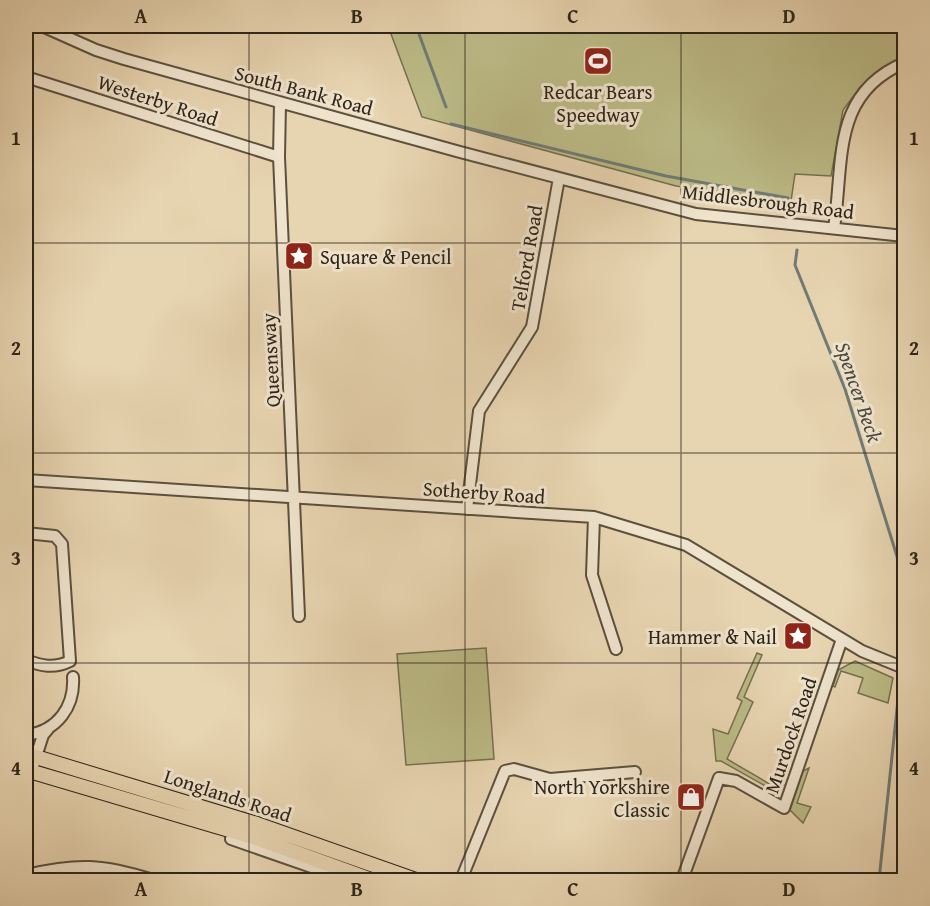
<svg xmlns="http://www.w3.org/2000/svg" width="930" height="906" font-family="'Gentium Book Plus',serif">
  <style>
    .green { fill: #bcbb87; stroke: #757050; stroke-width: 1.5 }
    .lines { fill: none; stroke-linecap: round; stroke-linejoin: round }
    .stream { stroke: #6f7b77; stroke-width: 3 }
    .minor-casing { stroke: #5c503f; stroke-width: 14 }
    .major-casing { stroke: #2e2419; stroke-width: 16 }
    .minor { stroke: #efe3cc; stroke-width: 10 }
    .major { stroke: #e7d4b0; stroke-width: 14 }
    .grid { fill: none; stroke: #2e2419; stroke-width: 1.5; stroke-opacity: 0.55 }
    .labels { text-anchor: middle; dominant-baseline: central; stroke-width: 6; stroke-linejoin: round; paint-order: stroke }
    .street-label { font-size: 20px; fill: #2e2419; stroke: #efe3cc }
    .poi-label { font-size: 20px; fill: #2e2419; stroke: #efe3cc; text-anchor: end }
    .water-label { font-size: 21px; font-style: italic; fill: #494840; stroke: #efe3cc }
    .neatline { fill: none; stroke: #2e2419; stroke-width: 2 }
    .grid-label { font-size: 20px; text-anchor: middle; font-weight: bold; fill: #2e2419 }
  </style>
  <rect width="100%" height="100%" fill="#e7d4b0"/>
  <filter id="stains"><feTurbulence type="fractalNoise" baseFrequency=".00333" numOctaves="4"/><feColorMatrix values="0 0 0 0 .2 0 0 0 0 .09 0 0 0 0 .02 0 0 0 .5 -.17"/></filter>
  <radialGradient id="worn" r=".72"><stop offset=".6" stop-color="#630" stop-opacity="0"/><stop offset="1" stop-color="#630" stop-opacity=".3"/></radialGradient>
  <path class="green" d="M 388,26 L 904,26 L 904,65 L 861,86 L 843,110 L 831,176 L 795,174 L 791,201 L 676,186 L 422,117 Z
    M 486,648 L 494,759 L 406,765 L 397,654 Z
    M 757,653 L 762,655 L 744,697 L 753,702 L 727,759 L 773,786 L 783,785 L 776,792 L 721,761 L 716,761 L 713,729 L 728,734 L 742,701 L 737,698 Z
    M 855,661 L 893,678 L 888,703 L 858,693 L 863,678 L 841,671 L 835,687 L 833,686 L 838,670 Z
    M 809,768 L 797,803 L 811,807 L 803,823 L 790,810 L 803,771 Z"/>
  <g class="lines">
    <path class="stream" d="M 416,26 L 446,107
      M 451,124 L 666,176 L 788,198
      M 797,250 L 795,265 L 845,389 L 904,579
      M 902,664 L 904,584
      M 879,880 L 901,671"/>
    <g class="minor-casing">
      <path id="minor" d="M 42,26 L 96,50 L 124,59 L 460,152 L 696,214 L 904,236
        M 26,77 L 279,157
        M 280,103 L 279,157 L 299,616
        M 834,228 C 844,162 831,94 904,63
        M 26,480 L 594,517 L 686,545 L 862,651 L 904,668
        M 467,509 L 479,411 L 532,327 L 559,178
        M 594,517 L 592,575 L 616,649
        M 26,533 L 55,536 L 62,544 L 70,661 C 54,669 41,666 26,660
        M 27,735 C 57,731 75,707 73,677
        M 31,772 L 43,735 L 48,729
        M 231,839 L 349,880
        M 26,875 C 78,863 102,864 153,880
        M 461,880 L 505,771 L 514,769 L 550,779 L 635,772
        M 682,880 L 719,778 L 736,781 L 784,808 L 842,639"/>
    </g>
    <g class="major-casing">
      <path id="major" d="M 26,754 L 257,824 L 416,880
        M 26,770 L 253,837 L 372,880"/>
    </g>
    <use href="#minor" class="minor"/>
    <use href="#major" class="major"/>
  </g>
  <path class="grid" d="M 249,26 L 249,880M 465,26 L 465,880M 681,26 L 681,880M 26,243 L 904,243M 26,453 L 904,453M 26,663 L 904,663"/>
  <defs>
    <g id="stadium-square" transform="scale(1.5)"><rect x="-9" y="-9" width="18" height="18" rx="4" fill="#8f2418" stroke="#efe3cc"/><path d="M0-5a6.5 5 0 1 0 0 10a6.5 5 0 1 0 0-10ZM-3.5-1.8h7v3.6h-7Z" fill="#fff"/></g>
    <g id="sight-square" transform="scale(1.5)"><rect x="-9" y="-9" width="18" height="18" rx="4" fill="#8f2418" stroke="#efe3cc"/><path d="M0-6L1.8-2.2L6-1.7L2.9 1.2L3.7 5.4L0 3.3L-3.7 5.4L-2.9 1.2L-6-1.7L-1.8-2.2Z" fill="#fff"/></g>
    <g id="shop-square" transform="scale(1.5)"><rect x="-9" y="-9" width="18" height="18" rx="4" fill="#8f2418" stroke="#efe3cc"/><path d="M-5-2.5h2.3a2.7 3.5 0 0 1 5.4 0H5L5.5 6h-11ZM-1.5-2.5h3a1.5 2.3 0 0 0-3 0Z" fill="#fff"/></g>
  </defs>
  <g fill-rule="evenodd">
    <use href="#stadium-square" x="598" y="61"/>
    <use href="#sight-square" x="299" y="256"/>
    <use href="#sight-square" x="798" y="636"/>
    <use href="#shop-square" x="691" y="797"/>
  </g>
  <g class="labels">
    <g class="street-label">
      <text transform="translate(304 90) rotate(15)">South Bank Road</text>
      <text transform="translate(158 100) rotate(18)">Westerby Road</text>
      <text transform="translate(768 201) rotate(7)">Middlesbrough Road</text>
      <text transform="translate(526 258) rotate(-80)">Telford Road</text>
      <text transform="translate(270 360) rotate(-93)">Queensway</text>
      <text transform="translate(484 492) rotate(4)">Sotherby Road</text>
      <text transform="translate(790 735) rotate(-71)">Murdock Road</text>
      <text transform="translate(228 795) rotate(18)">Longlands Road</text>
    </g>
    <g class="poi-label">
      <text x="598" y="91" text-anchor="middle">Redcar Bears<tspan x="598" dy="23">Speedway</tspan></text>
      <text x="320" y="256" text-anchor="start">Square &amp; Pencil</text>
      <text x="777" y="636">Hammer &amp; Nail</text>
      <text x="670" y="786">North Yorkshire<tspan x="670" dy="23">Classic</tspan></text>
    </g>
    <g class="water-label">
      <text transform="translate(859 392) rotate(71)">Spencer Beck</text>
    </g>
  </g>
  <rect width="930" height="906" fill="none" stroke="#e7d4b0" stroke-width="66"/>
  <rect x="33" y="33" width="864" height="840" class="neatline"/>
  <g class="grid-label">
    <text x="141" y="23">A</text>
    <text x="357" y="23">B</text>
    <text x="573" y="23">C</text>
    <text x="789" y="23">D</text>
    <text x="16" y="145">1</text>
    <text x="914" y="145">1</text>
    <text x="16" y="355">2</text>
    <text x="914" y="355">2</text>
    <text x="16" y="565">3</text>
    <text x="914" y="565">3</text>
    <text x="16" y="775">4</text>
    <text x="914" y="775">4</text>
    <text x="141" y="896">A</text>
    <text x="357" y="896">B</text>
    <text x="573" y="896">C</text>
    <text x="789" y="896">D</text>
  </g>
  <rect width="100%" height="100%" filter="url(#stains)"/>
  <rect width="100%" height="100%" fill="url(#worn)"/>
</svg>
